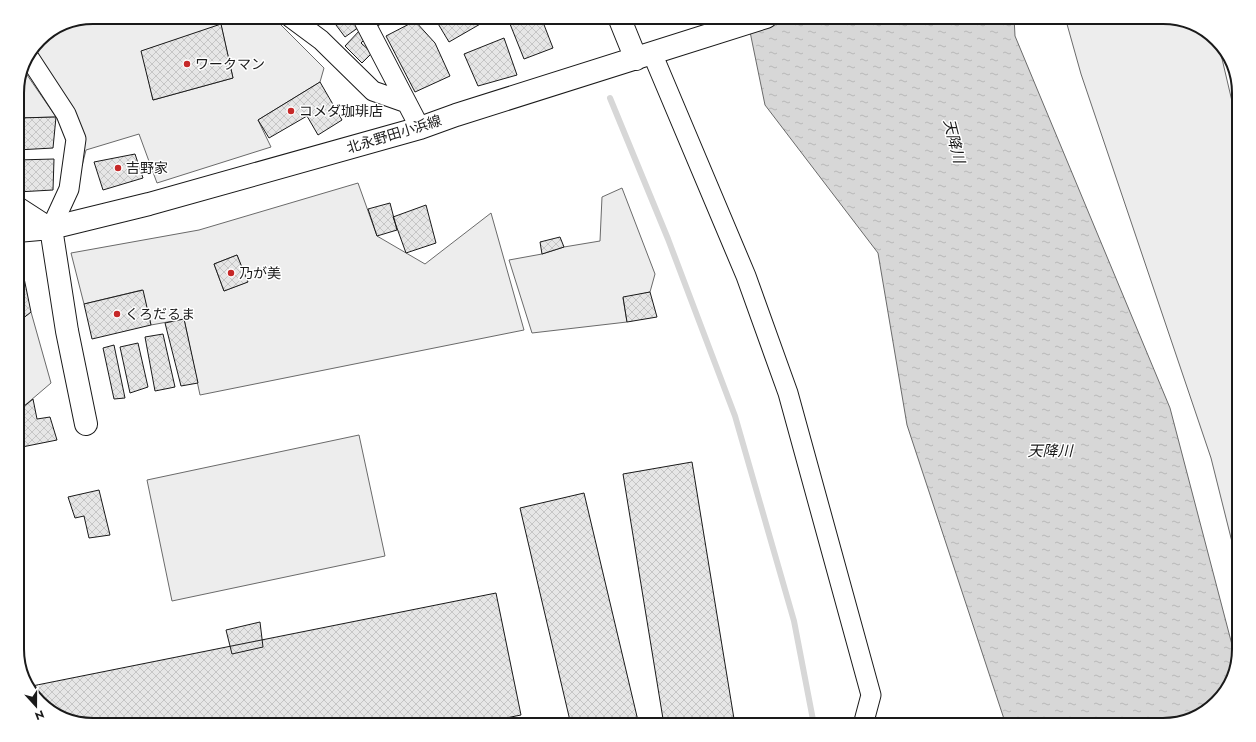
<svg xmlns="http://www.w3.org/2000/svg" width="1256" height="742" font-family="Jost,'Noto Sans JP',sans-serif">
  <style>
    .built { fill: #ededed; stroke: #6a6a6a; fill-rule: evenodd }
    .water { fill: url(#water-ripples); stroke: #6a6a6a }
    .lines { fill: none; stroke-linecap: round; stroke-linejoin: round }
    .stream { stroke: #d7d7d7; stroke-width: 6 }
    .building { fill: url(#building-cross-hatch); stroke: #1a1a1a }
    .street-casing { stroke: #1a1a1a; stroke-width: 21 }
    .secondary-casing { stroke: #1a1a1a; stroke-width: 24 }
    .street { stroke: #fff; stroke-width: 19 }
    .secondary { stroke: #fff; stroke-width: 22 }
    .poi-dot { fill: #c62828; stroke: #fff; stroke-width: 1.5 }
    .labels { text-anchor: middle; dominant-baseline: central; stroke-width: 3; stroke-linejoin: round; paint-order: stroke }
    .poi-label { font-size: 14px; fill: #1a1a1a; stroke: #fff; text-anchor: start }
    .street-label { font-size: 14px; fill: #1a1a1a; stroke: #fff }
    .water-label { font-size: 15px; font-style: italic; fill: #1a1a1a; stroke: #fff }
    .rim { fill: none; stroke: #1a1a1a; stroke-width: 2 }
  </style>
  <defs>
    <pattern id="water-ripples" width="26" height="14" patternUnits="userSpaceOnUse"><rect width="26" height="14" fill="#d7d7d7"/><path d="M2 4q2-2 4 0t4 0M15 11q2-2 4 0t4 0" fill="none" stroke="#b8b8b8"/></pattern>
    <pattern id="building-cross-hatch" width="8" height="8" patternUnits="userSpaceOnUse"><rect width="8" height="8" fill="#e6e6e6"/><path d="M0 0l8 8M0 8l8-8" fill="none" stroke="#c5c5c5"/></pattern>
  </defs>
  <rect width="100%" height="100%" fill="#fff"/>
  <path class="built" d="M 93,17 L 273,17 L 324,68 L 320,82 L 258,120 L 271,147 L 157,183 L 139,134 L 86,150 L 82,166 L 33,53 L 40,39 L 64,23 ZM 221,25 L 233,78 L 153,100 L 142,51 Z
    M 1065,17 L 1163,17 L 1201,27 L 1219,46 L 1239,131 L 1239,570 L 1211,458 L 1081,74 Z
    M 25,72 L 56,117 L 18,118 L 17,133 L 17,89 Z
    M 358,183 L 377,236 L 425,264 L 491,213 L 524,330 L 200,395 L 184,319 L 151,325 L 142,290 L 84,304 L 71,253 L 199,230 ZM 237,255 L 247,282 L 224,291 L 214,264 Z
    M 622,188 L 655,274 L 650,292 L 623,298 L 627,322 L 532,333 L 509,260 L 542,254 L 564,247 L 600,241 L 602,197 Z
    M 31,312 L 51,383 L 17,412 L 17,323 Z
    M 359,435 L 385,556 L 172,601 L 147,480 Z"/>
  <path class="water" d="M 747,17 L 1014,17 L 1015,36 L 1170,408 L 1236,660 L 1229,687 L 1201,715 L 1163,725 L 1006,725 L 907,425 L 878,253 L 765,105 Z"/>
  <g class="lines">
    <path class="stream" d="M 610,98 L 668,239 L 735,416 L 794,621 L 814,725"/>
  </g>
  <path class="building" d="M 330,17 L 356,17 L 362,25 L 345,37 Z
    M 370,17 L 395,17 L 375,27 Z
    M 434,17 L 479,17 L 482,23 L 449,42 Z
    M 513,17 L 541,17 L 553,48 L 524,59 L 508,19 Z
    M 415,21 L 435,43 L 450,76 L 415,92 L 386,36 Z
    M 221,24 L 233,78 L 153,100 L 141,51 Z
    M 361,29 L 368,36 L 361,43 L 372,53 L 362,63 L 345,46 Z
    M 504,38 L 517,75 L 478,86 L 464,54 Z
    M 320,82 L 342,120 L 318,135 L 307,116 L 269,138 L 258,120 Z
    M 56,117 L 53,148 L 17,150 L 18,118 Z
    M 135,154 L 143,178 L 103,190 L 94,162 Z
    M 54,159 L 53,190 L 17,192 L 17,160 Z
    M 390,203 L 397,230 L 377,236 L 368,209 Z
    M 426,205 L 436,243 L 406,253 L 393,217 Z
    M 560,237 L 564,247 L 542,254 L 540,242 Z
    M 237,255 L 248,282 L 224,291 L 214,264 Z
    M 24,278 L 31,312 L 17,323 L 17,279 Z
    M 143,290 L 151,325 L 92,339 L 84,304 Z
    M 650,292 L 657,317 L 627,322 L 623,297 Z
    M 184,319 L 198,383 L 181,386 L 165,323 Z
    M 163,334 L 175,387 L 155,391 L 145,337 Z
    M 138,343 L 148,387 L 130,393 L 120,347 Z
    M 114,345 L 125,398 L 114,399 L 103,348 Z
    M 33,399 L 37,419 L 50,417 L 57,440 L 17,448 L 17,412 Z
    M 692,462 L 735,725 L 664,725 L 623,474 Z
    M 99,490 L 110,535 L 89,538 L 84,516 L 75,518 L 68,497 Z
    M 584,493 L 639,725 L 571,725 L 520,508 Z
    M 17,587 L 22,612 L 17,613 Z
    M 496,593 L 521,715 L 471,725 L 93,725 L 55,715 L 27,687 Z
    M 260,622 L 263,647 L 232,654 L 226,630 Z"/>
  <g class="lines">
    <g class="street-casing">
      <path id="street" d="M 290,17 L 321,40 L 373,91 L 407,103
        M 362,17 L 420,128
        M 652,53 L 746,276 L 788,393 L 871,695 L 863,725
        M 17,206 L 51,228 L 69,189 L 76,139 L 66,114 L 30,59"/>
    </g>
    <g class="secondary-casing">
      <path id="secondary" d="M 619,17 L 636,59
        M 51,228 L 67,331 L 86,424
        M 17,231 L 51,228 L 149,204 L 420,128 L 456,115 L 766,17"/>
    </g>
    <use href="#street" class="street"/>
    <use href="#secondary" class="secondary"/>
  </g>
  <g class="poi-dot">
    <circle cx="187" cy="64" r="4"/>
    <circle cx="291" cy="111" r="4"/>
    <circle cx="118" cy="168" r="4"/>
    <circle cx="231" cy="273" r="4"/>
    <circle cx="117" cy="314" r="4"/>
  </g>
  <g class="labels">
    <g class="poi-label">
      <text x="195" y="64">ワークマン</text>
      <text x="299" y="111">コメダ珈琲店</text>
      <text x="126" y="168">吉野家</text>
      <text x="239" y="273">乃が美</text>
      <text x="125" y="314">くろだるま</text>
    </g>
    <g class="street-label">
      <text transform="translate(394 134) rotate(-17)">北永野田小浜線</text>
    </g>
    <g class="water-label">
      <text transform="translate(954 141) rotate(76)">天降川</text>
      <text x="1050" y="451">天降川</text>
    </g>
  </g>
  <path d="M0 0H1256V742H0ZM93 24H1163A69 69 0 0 1 1232 93V649A69 69 0 0 1 1163 718H93A69 69 0 0 1 24 649V93A69 69 0 0 1 93 24Z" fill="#fff" fill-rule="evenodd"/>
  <path class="rim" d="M93 24H1163A69 69 0 0 1 1232 93V649A69 69 0 0 1 1163 718H93A69 69 0 0 1 24 649V93A69 69 0 0 1 93 24Z"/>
  <g transform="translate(36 706) rotate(159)" stroke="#ffffff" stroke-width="3" paint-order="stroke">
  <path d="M0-3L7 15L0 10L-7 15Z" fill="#1a1a1a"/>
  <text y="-6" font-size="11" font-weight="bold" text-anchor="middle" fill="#1a1a1a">N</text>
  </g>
</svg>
